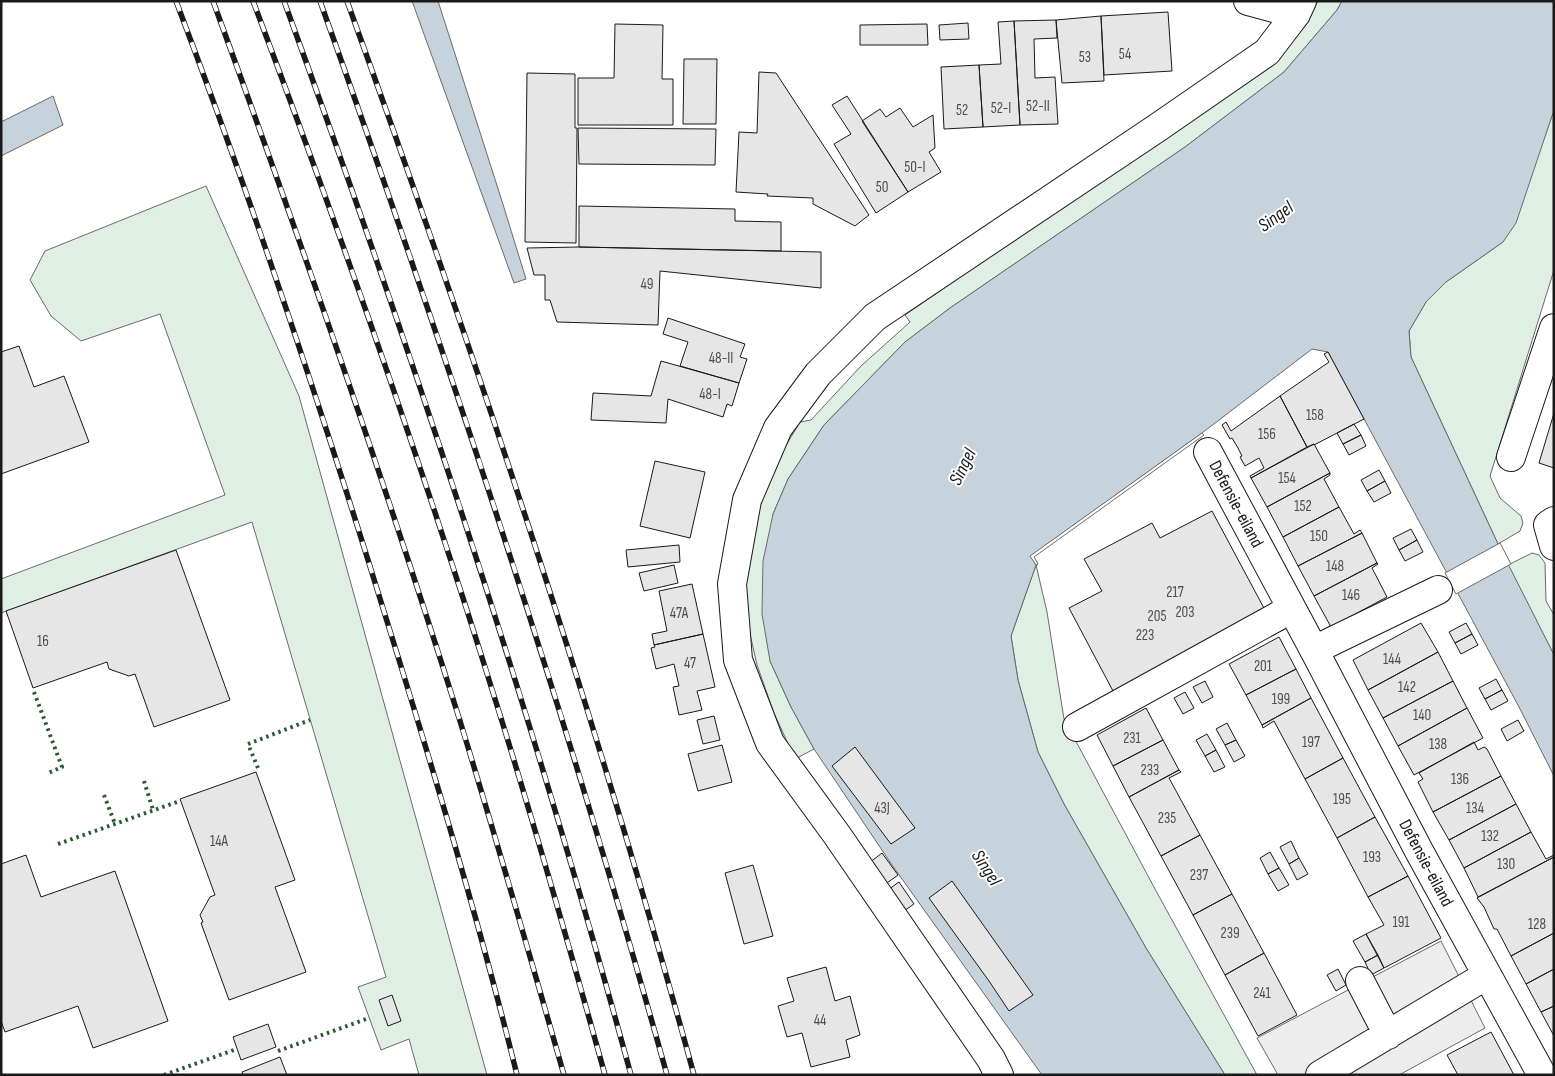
<svg xmlns="http://www.w3.org/2000/svg" width="1555" height="1076" font-family="'Sofia Sans Condensed',sans-serif">
  <style>
    .green { fill: #e0efe3; stroke: #6a6a6a }
    .parking { fill: #ededed; stroke: #6a6a6a }
    .water { fill: #c6d2dc; stroke: #6a6a6a }
    .pier { fill: #fff; stroke: #6a6a6a }
    .building { fill: #e6e6e6; stroke: #1a1a1a }
    .lines { fill: none; stroke-linecap: round; stroke-linejoin: round }
    .minor-casing { stroke: #1a1a1a; stroke-width: 30 }
    .minor { stroke: #fff; stroke-width: 28 }
    .rail-casing { stroke: #1a1a1a; stroke-width: 5.5 }
    .rail { stroke: #fff; stroke-width: 4; stroke-dasharray: 11; stroke-linecap: butt }
    .hedge { stroke: #2b5a34; stroke-width: 4; stroke-dasharray: 2.5 4; stroke-linecap: butt }
    .labels { text-anchor: middle; dominant-baseline: central; stroke-width: 4; stroke-linejoin: round; paint-order: stroke }
    .number-label { font-size: 15px; fill: #4d4d4d }
    .street-label { font-size: 18px; fill: #1a1a1a; stroke: #fff }
    .water-label { font-size: 19px; font-style: italic; fill: #1a1a1a; stroke: #fff }
  </style>
  <rect width="100%" height="100%" fill="#fff"/>
  <path class="green" d="M 1318,1 L 1342,1 L 1337,10 L 1284,72 L 1185,147 L 950,308 L 905,342 L 824,425 L 788,479 L 773,514 L 770,661 L 791,707 L 814,749 L 795,759 L 774,713 L 757,665 L 746,616 L 746,558 L 758,505 L 776,462 L 800,422 L 811,420 L 861,366 L 910,322 L 905,315 L 1274,61 L 1306,25 Z
    M 1554,110 L 1554,270 L 1490,476 L 1500,498 L 1521,516 L 1523,523 L 1520,531 L 1498,544 L 1411,357 L 1409,331 L 1426,302 L 1446,282 L 1503,242 L 1546,133 Z
    M 206,186 L 299,396 L 487,1075 L 419,1075 L 409,1039 L 381,1050 L 358,987 L 386,977 L 252,522 L 1,613 L 1,579 L 225,495 L 160,314 L 81,341 L 51,316 L 30,280 L 45,251 Z
    M 1532,553 L 1539,555 L 1545,563 L 1546,601 L 1554,615 L 1554,655 L 1508,565 Z
    M 1036,565 L 1047,612 L 1064,719 L 1155,889 L 1257,1075 L 1225,1075 L 1146,948 L 1064,804 L 1038,752 L 1018,680 L 1011,636 Z"/>
  <path class="parking" d="M 1441,941 L 1485,1028 L 1399,1075 L 1278,1075 L 1257,1038 Z"/>
  <path class="water" d="M 412,1 L 438,1 L 501,198 L 526,279 L 514,283 Z
    M 1342,1 L 1554,1 L 1554,110 L 1516,223 L 1503,242 L 1446,282 L 1426,302 L 1409,331 L 1411,357 L 1498,544 L 1554,655 L 1554,776 L 1519,707 L 1328,352 L 1312,349 L 1202,433 L 1031,556 L 1036,565 L 1011,636 L 1018,680 L 1038,752 L 1064,804 L 1146,948 L 1225,1075 L 1042,1075 L 892,865 L 814,749 L 791,707 L 770,661 L 762,614 L 763,561 L 773,514 L 788,479 L 824,425 L 905,342 L 950,308 L 1185,147 L 1284,72 L 1337,10 Z
    M 53,96 L 63,125 L 1,156 L 1,122 Z"/>
  <path class="pier" d="M 1202,433 L 1204,435 L 1034,557 L 1038,564 L 1036,565 L 1030,556 Z
    M 1500,543 L 1511,564 L 1456,594 L 1445,573 Z"/>
  <path class="building" d="M 1168,12 L 1172,71 L 1104,75 L 1101,16 Z
    M 1101,16 L 1104,81 L 1062,83 L 1056,20 Z
    M 1056,20 L 1057,38 L 1034,39 L 1035,78 L 1055,77 L 1058,124 L 1020,125 L 1014,21 Z
    M 1014,21 L 1020,125 L 983,127 L 979,65 L 1001,64 L 998,22 Z
    M 968,23 L 969,39 L 940,40 L 939,25 Z
    M 615,24 L 663,25 L 662,79 L 673,79 L 673,125 L 578,125 L 578,78 L 614,78 Z
    M 927,24 L 928,45 L 860,45 L 860,25 Z
    M 684,59 L 717,59 L 716,124 L 683,124 Z
    M 979,65 L 983,127 L 944,129 L 941,67 Z
    M 759,72 L 776,73 L 869,215 L 855,226 L 813,204 L 813,198 L 767,196 L 768,194 L 736,192 L 739,132 L 757,133 Z
    M 527,73 L 575,74 L 575,128 L 577,128 L 576,243 L 525,242 Z
    M 847,96 L 908,192 L 876,213 L 834,144 L 851,134 L 832,105 Z
    M 900,108 L 913,127 L 933,115 L 935,148 L 929,152 L 941,172 L 908,192 L 862,121 L 880,109 L 886,117 Z
    M 578,128 L 716,129 L 715,165 L 579,164 Z
    M 579,206 L 735,209 L 735,221 L 781,222 L 781,251 L 579,247 Z
    M 579,247 L 821,252 L 821,288 L 660,271 L 658,325 L 557,322 L 550,300 L 545,300 L 545,275 L 534,275 L 527,248 Z
    M 668,318 L 745,344 L 740,357 L 747,359 L 739,383 L 680,366 L 688,342 L 663,334 Z
    M 19,346 L 34,387 L 64,376 L 89,442 L 1,474 L 1,352 Z
    M 1328,352 L 1364,419 L 1314,445 L 1314,444 L 1307,447 L 1280,396 L 1329,362 L 1324,354 Z
    M 661,361 L 739,383 L 732,406 L 727,404 L 723,417 L 668,399 L 666,423 L 591,420 L 593,393 L 651,396 Z
    M 1280,396 L 1307,447 L 1251,478 L 1250,476 L 1264,468 L 1259,458 L 1245,466 L 1240,457 L 1242,456 L 1238,448 L 1232,438 L 1230,439 L 1222,425 L 1226,422 L 1231,431 Z
    M 1554,413 L 1554,468 L 1539,463 Z
    M 1354,424 L 1361,435 L 1343,444 L 1337,433 Z
    M 1361,435 L 1366,446 L 1349,455 L 1343,444 Z
    M 1314,444 L 1330,473 L 1267,507 L 1251,478 Z
    M 655,461 L 705,472 L 690,538 L 640,526 Z
    M 1379,470 L 1385,481 L 1367,491 L 1361,480 Z
    M 1330,473 L 1330,475 L 1324,479 L 1339,507 L 1283,537 L 1267,507 Z
    M 1385,481 L 1391,493 L 1374,502 L 1367,491 Z
    M 1339,507 L 1354,534 L 1360,530 L 1362,533 L 1298,566 L 1283,537 Z
    M 1212,511 L 1265,610 L 1113,691 L 1069,608 L 1102,591 L 1084,559 L 1152,523 L 1160,538 Z
    M 1411,529 L 1417,540 L 1399,550 L 1393,538 Z
    M 1362,533 L 1377,563 L 1314,596 L 1298,566 Z
    M 1417,540 L 1423,552 L 1405,561 L 1399,550 Z
    M 679,545 L 680,562 L 628,567 L 626,550 Z
    M 176,550 L 230,700 L 154,727 L 135,674 L 129,676 L 109,669 L 107,662 L 33,688 L 6,611 Z
    M 1377,563 L 1378,564 L 1372,568 L 1387,597 L 1331,627 L 1314,596 Z
    M 674,565 L 678,583 L 644,591 L 639,573 Z
    M 692,584 L 703,634 L 654,645 L 652,634 L 667,631 L 659,591 Z
    M 1421,623 L 1438,652 L 1368,690 L 1353,660 Z
    M 1466,623 L 1472,634 L 1455,643 L 1449,632 Z
    M 703,634 L 715,687 L 697,691 L 702,710 L 679,715 L 673,687 L 679,686 L 674,664 L 656,669 L 651,648 L 655,647 L 654,645 Z
    M 1472,634 L 1478,645 L 1461,654 L 1455,643 Z
    M 1279,637 L 1296,669 L 1246,695 L 1229,664 Z
    M 1438,652 L 1453,681 L 1383,718 L 1368,690 Z
    M 1296,669 L 1311,698 L 1262,725 L 1246,695 Z
    M 1496,679 L 1502,690 L 1485,699 L 1479,688 Z
    M 1205,681 L 1213,697 L 1202,703 L 1193,687 Z
    M 1453,681 L 1467,708 L 1398,746 L 1383,718 Z
    M 1502,690 L 1508,701 L 1491,710 L 1485,699 Z
    M 1185,692 L 1194,708 L 1183,714 L 1174,698 Z
    M 1311,698 L 1343,758 L 1305,779 L 1274,721 L 1263,728 L 1262,725 Z
    M 1146,708 L 1163,740 L 1113,766 L 1097,735 Z
    M 1467,708 L 1483,738 L 1414,775 L 1398,746 Z
    M 714,716 L 720,740 L 703,744 L 697,720 Z
    M 1518,720 L 1524,731 L 1507,741 L 1501,729 Z
    M 1227,723 L 1236,740 L 1225,745 L 1216,729 Z
    M 1207,734 L 1216,750 L 1205,756 L 1196,740 Z
    M 1163,740 L 1179,770 L 1129,797 L 1113,766 Z
    M 1236,740 L 1245,756 L 1234,762 L 1225,745 Z
    M 1474,742 L 1478,750 L 1484,747 L 1487,749 L 1501,776 L 1433,812 L 1418,782 L 1423,779 L 1419,773 Z
    M 722,745 L 732,782 L 698,791 L 688,754 Z
    M 855,747 L 915,828 L 891,844 L 832,766 Z
    M 1216,750 L 1225,767 L 1214,772 L 1205,756 Z
    M 1343,758 L 1375,817 L 1337,838 L 1305,779 Z
    M 1179,770 L 1181,772 L 1169,778 L 1200,835 L 1161,856 L 1129,797 Z
    M 256,772 L 295,880 L 275,887 L 306,972 L 229,1000 L 201,923 L 203,922 L 200,915 L 210,897 L 215,895 L 180,799 Z
    M 1501,776 L 1516,804 L 1449,840 L 1433,812 Z
    M 1516,804 L 1531,832 L 1464,868 L 1449,840 Z
    M 1375,817 L 1408,876 L 1368,897 L 1337,838 Z
    M 1531,832 L 1546,859 L 1554,855 L 1554,857 L 1478,897 L 1464,868 Z
    M 1200,835 L 1232,894 L 1193,915 L 1161,856 Z
    M 1291,841 L 1299,858 L 1289,864 L 1280,847 Z
    M 1270,852 L 1279,868 L 1268,874 L 1260,858 Z
    M 882,853 L 898,875 L 880,888 L 865,866 Z
    M 26,855 L 41,897 L 115,871 L 168,1021 L 93,1048 L 78,1006 L 5,1032 L 1,1021 L 1,864 Z
    M 1554,857 L 1554,933 L 1511,956 L 1497,929 L 1494,929 L 1484,907 L 1477,898 Z
    M 1299,858 L 1308,874 L 1297,880 L 1289,864 Z
    M 753,865 L 773,936 L 744,944 L 725,873 Z
    M 1279,868 L 1289,885 L 1278,891 L 1268,874 Z
    M 1408,876 L 1441,938 L 1384,968 L 1366,934 L 1384,925 L 1368,897 Z
    M 952,881 L 1033,995 L 1009,1011 L 989,981 L 929,898 Z
    M 899,882 L 914,904 L 901,913 L 885,892 Z
    M 1232,894 L 1264,953 L 1225,975 L 1193,915 Z
    M 1554,933 L 1554,969 L 1526,984 L 1511,956 Z
    M 1366,934 L 1378,955 L 1365,962 L 1353,941 Z
    M 1264,953 L 1297,1015 L 1258,1036 L 1225,975 Z
    M 1378,955 L 1384,968 L 1371,975 L 1365,962 Z
    M 826,967 L 835,1001 L 850,996 L 860,1035 L 846,1040 L 850,1057 L 811,1067 L 802,1033 L 787,1037 L 778,1006 L 794,1001 L 787,978 Z
    M 1338,969 L 1346,985 L 1336,991 L 1327,975 Z
    M 1554,969 L 1554,1006 L 1541,1012 L 1526,984 Z
    M 392,995 L 401,1021 L 388,1026 L 379,1000 Z
    M 1554,1006 L 1554,1036 L 1541,1012 Z
    M 268,1024 L 276,1047 L 241,1060 L 233,1037 Z
    M 1491,1032 L 1514,1075 L 1458,1075 L 1447,1055 Z
    M 280,1057 L 287,1075 L 243,1075 L 242,1072 Z"/>
  <g class="lines">
    <g class="minor-casing">
      <path id="minor" d="M 1248,1 L 1296,14
        M 1208,452 L 1314,650 L 1419,851 L 1542,1075
        M 1511,457 L 1554,328
        M 1554,521 L 1548,525 L 1554,546
        M 1314,650 L 1438,590
        M 1077,727 L 1291,609
        M 1360,981 L 1388,1035
        M 999,1075 L 991,1059 L 837,835 L 770,743 L 738,660 L 732,584 L 747,500 L 778,428 L 818,374 L 875,317 L 1157,128 L 1267,52 L 1296,14 L 1302,1
        M 1320,1075 L 1487,975"/>
    </g>
    <use href="#minor" class="minor"/>
    <g class="rail-casing">
      <path id="rail" d="M 176,1 C 253,204 322,410 386,618 C 433,769 479,921 517,1075
        M 213,1 C 300,239 384,479 460,721 C 496,838 530,956 564,1075
        M 253,1 C 340,232 422,464 495,699 C 534,823 570,949 605,1075
        M 284,1 C 413,354 532,712 631,1075
        M 320,1 C 447,355 566,712 667,1075
        M 347,1 C 475,355 595,712 694,1075"/>
    </g>
    <use href="#rail" class="rail"/>
    <path class="hedge" d="M 34,692 L 62,767 L 46,774
      M 258,768 L 248,744 L 310,720
      M 144,781 L 153,810
      M 104,795 L 115,824
      M 58,844 L 177,802
      M 278,1051 L 369,1018
      M 164,1075 L 234,1050"/>
  </g>
  <g class="labels">
    <g class="number-label">
      <text x="1125" y="54">54</text>
      <text x="1085" y="57">53</text>
      <text x="1038" y="106">52-II</text>
      <text x="1001" y="108">52-I</text>
      <text x="962" y="110">52</text>
      <text x="915" y="167">50-I</text>
      <text x="882" y="187">50</text>
      <text x="647" y="284">49</text>
      <text x="721" y="358">48-II</text>
      <text x="710" y="394">48-I</text>
      <text x="1315" y="415">158</text>
      <text x="1267" y="434">156</text>
      <text x="1287" y="478">154</text>
      <text x="1303" y="506">152</text>
      <text x="1319" y="536">150</text>
      <text x="1335" y="566">148</text>
      <text x="1175" y="592">217</text>
      <text x="1351" y="595">146</text>
      <text x="1185" y="612">203</text>
      <text x="679" y="613">47A</text>
      <text x="1157" y="616">205</text>
      <text x="1145" y="635">223</text>
      <text x="43" y="641">16</text>
      <text x="1392" y="659">144</text>
      <text x="690" y="663">47</text>
      <text x="1263" y="666">201</text>
      <text x="1407" y="687">142</text>
      <text x="1281" y="699">199</text>
      <text x="1422" y="715">140</text>
      <text x="1132" y="738">231</text>
      <text x="1311" y="742">197</text>
      <text x="1438" y="744">138</text>
      <text x="1150" y="770">233</text>
      <text x="1460" y="779">136</text>
      <text x="1342" y="799">195</text>
      <text x="882" y="808">43J</text>
      <text x="1475" y="808">134</text>
      <text x="1167" y="818">235</text>
      <text x="1490" y="836">132</text>
      <text x="219" y="841">14A</text>
      <text x="1372" y="857">193</text>
      <text x="1506" y="864">130</text>
      <text x="1199" y="875">237</text>
      <text x="1401" y="922">191</text>
      <text x="1537" y="924">128</text>
      <text x="1230" y="933">239</text>
      <text x="1262" y="993">241</text>
      <text x="820" y="1020">44</text>
    </g>
    <g class="street-label">
      <text transform="translate(1236 504) rotate(62)">Defensie-eiland</text>
      <text transform="translate(1426 863) rotate(62)">Defensie-eiland</text>
    </g>
    <g class="water-label">
      <text transform="translate(1276 217) rotate(-36)">Singel</text>
      <text transform="translate(963 467) rotate(-64)">Singel</text>
      <text transform="translate(986 868) rotate(57)">Singel</text>
    </g>
  </g>
  <rect width="1555" height="1076" fill="none" stroke="#1a1a1a" stroke-width="5"/>
</svg>
